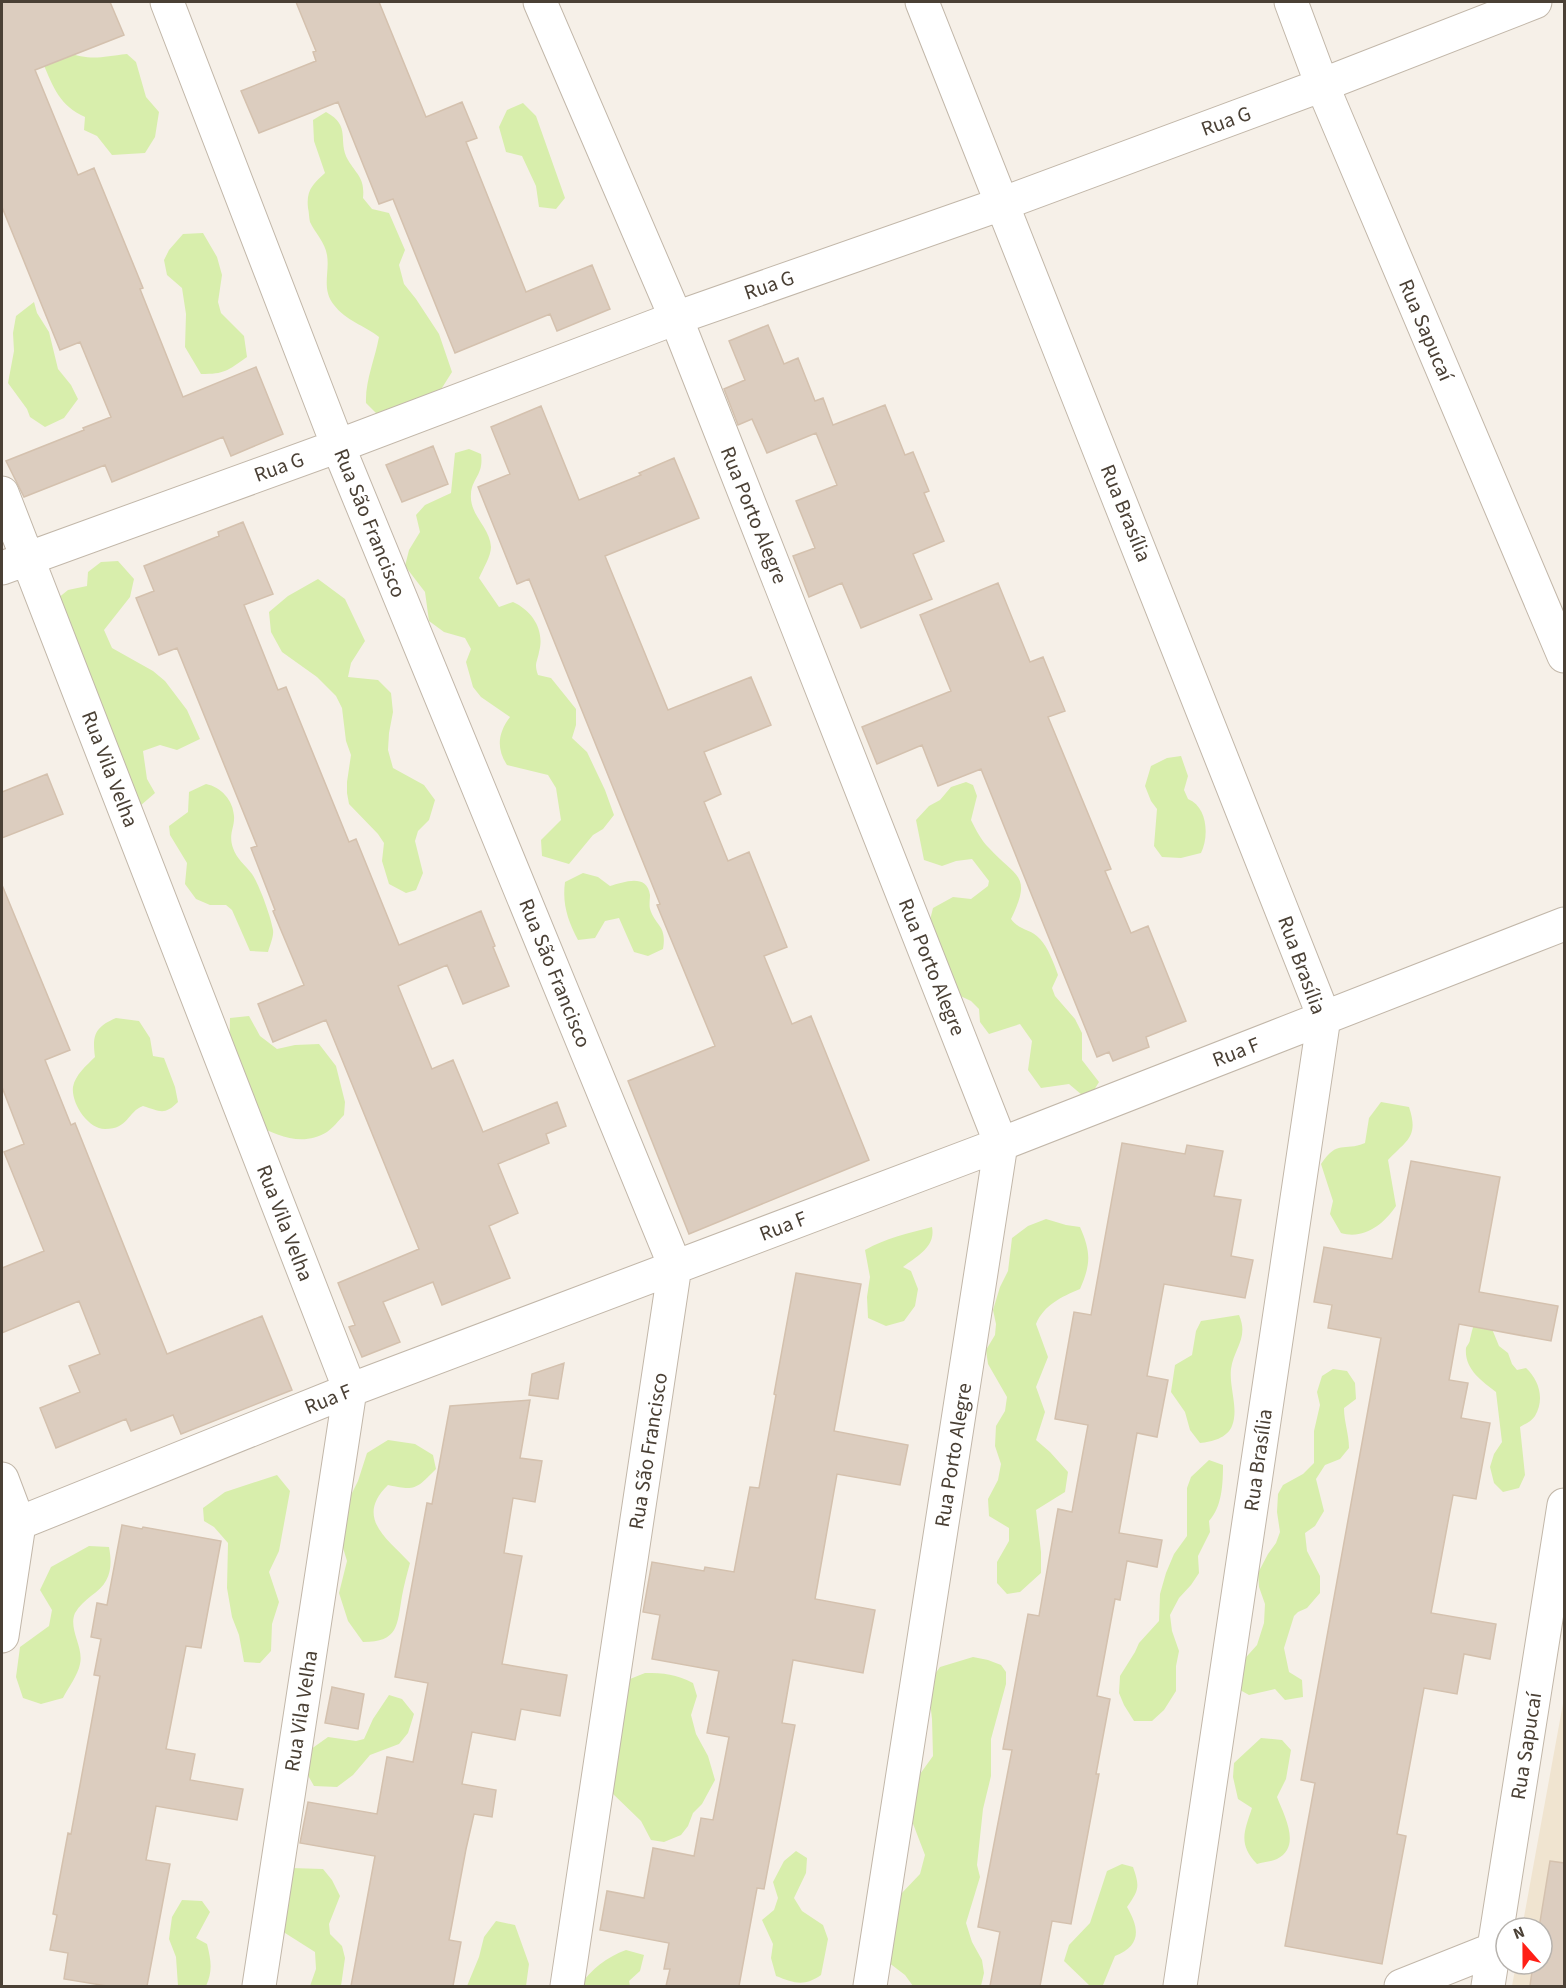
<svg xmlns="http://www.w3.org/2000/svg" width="1566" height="1988" font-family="'Source Sans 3',sans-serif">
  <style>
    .education { fill: #f0e4d0 }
    .green { fill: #d8eeac }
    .building { fill: #dccdbf; stroke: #d4c1ae; stroke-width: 1.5 }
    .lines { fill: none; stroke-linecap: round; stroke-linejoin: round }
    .minor-casing { stroke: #c2b7a9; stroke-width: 35 }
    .minor { stroke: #fff; stroke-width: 33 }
    .labels { text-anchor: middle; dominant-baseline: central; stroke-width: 4.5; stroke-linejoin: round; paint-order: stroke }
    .street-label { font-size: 21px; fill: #4a4035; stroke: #fff }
  </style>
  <rect width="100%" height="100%" fill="#f6f0e8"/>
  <path class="education" d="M 1564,1698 L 1564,1986 L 1512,1986 L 1516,1964 L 1542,1964 L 1542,1928 L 1522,1928 Z"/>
  <path class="green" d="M 65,52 C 91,61 101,57 127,54 L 136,62 L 146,97 L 159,112 L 155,137 L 145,153 L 112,155 L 97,136 L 84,130 L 85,117 C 60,106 53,87 43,63 Z
    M 523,103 L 536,116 L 565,198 L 556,209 L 539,207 L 536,186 L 522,156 L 506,152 L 499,127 L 507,110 Z
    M 326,112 C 352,126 337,141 348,160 C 357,175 365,178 363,198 L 372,209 L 389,213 L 405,250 L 399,265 L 404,284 L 416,299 L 439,334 L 452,372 L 440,391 L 378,415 L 366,403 C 365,381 375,359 379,337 C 364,325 346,321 334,305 C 321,289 330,272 327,255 C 325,242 315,233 310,222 C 309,218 309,212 308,208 C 306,190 313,184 325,173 L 314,141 L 313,120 Z
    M 203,233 L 217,257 L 222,275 L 218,302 L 221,313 L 244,336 L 247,357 C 227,371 225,374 201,374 L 185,347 L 186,314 L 182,288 L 167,275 L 164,260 L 169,250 L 183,234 Z
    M 34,302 L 37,313 L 49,332 L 58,369 L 71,385 L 78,399 L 64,418 L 45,427 L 30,417 L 27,409 L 8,383 L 14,351 L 13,333 L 16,316 Z
    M 469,449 L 481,454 C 484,475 472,478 471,494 C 469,515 490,527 491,547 C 491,556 483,569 479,578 L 499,607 L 513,602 C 533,611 545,631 539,652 C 537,663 534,663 538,675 L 551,678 L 576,709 L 576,725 L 572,738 L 587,752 L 605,790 L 614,815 L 603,829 L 593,835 L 569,864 L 542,856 L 541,840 L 561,820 L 556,788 L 548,775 L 507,765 C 496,748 498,733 510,717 L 481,697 L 473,687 L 466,662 L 471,649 L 465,638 L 444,632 L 429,621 L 425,592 L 405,566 L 409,550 L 420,532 L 416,515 L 425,505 L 451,493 L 455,453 Z
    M 118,561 L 134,579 L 130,597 L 104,630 L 112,648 L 153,671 L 165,681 L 187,710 L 200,739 L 177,750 L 160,745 L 143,751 L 147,779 L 155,793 L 140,806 L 52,603 L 68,590 L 87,586 L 88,572 L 101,562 Z
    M 318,579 L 345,599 L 365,641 L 351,663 L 348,677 L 378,680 L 391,693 L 393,712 L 389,733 L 388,750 L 393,768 L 424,785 L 435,800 L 429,820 L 418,831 L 415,841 L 423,873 L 416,890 L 406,893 L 389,884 L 382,861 L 384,843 L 378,834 L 349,804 L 347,793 L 347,782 L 351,755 L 346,741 L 342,708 L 336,696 L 317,677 L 282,652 L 271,632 L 269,612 L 288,596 Z
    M 1181,756 L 1188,776 L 1184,790 L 1188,799 C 1208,807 1209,837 1201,853 L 1181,858 L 1162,857 L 1154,846 L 1157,809 L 1151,801 L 1145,786 L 1151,766 L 1167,758 Z
    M 966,782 L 973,785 L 977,796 L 971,820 C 976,830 981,840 989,848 C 1016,878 1033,874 1011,919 C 1021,932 1030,928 1040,939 C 1048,947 1054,964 1058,975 L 1052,988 L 1055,996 L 1075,1019 L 1082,1033 L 1082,1060 L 1099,1082 L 1091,1095 L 1082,1095 L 1069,1084 L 1041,1088 L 1028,1070 L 1032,1041 L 1020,1024 L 989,1034 L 980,1022 L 979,1009 L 971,1001 L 954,993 L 930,920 L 933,908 L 953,897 L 971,899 L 988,886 L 989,881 L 972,859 L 956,861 L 942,866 L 924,860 L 916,820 L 929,806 L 940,800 L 951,787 Z
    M 206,784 C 221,787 233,800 234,816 C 235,827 228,834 233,848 C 236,858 245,865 252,874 C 259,884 271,917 273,930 C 274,936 270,945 268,952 L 250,951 L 232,910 L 226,905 L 210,905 L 196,899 L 185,884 L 187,863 L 170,835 L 169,826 L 188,812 L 189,792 Z
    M 583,873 L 598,877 L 610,886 C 624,882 647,873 650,895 C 650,899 649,905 650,909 C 656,927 667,925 663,949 L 648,956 L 634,952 L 619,918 L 605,921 L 595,938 L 578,940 C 568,921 562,904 565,882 Z
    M 249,1016 L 260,1036 L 277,1049 L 295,1045 L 319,1044 L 336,1066 L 345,1102 L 344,1115 C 339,1120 333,1128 327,1132 C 303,1147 277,1136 255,1124 L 229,1057 L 230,1018 Z
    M 116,1018 L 139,1021 L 150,1038 L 153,1056 L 164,1058 L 175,1087 L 178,1102 C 164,1116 160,1111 143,1106 C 127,1112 129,1129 105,1129 C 88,1129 71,1103 73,1087 C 75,1075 87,1065 95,1057 C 92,1035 95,1027 116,1018 Z
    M 1381,1102 L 1409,1107 C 1419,1137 1407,1140 1388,1160 L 1396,1206 C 1384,1224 1364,1240 1341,1233 L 1330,1214 L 1333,1201 L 1321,1164 C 1338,1139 1343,1152 1365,1143 L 1369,1118 Z
    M 1046,1219 L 1066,1225 L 1080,1227 C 1091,1252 1091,1264 1080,1289 C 1061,1297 1044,1305 1036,1324 L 1048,1357 L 1036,1387 L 1045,1412 L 1036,1440 L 1050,1452 L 1068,1472 L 1065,1492 L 1036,1510 L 1041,1552 L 1041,1573 L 1020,1592 L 1007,1594 L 997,1583 L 997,1562 L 1009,1541 L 1009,1528 L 989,1516 L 988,1499 L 998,1480 L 1001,1464 L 995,1446 L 996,1426 L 1005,1411 L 1007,1397 L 988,1364 L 986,1350 L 995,1335 L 996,1324 L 993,1310 L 1000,1287 L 1008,1271 L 1012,1238 L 1028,1226 Z
    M 932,1227 C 936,1247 917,1256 903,1267 L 911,1271 L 918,1289 L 915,1306 L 904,1321 L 886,1326 L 868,1318 L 867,1297 L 870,1277 L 865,1250 C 886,1238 909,1233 932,1227 Z
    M 1239,1315 C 1249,1338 1234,1348 1231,1369 C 1229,1388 1239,1408 1232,1426 C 1227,1438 1212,1442 1200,1443 L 1190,1430 L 1185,1412 L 1171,1392 L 1175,1365 L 1192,1355 L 1196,1331 L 1201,1321 Z
    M 1476,1321 L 1492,1329 L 1499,1346 L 1508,1353 L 1512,1364 L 1517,1370 L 1526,1368 C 1539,1380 1545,1399 1535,1416 C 1532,1421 1525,1424 1520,1427 L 1525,1475 L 1519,1488 L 1503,1492 L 1494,1483 L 1490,1467 L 1494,1454 L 1502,1442 L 1496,1392 C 1482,1381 1464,1369 1466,1348 C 1467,1345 1470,1343 1470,1339 C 1472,1332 1472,1328 1476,1321 Z
    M 1333,1369 L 1347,1371 L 1355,1383 L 1356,1399 L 1344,1408 C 1344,1422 1349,1434 1349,1448 L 1340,1459 L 1325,1465 L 1316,1479 L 1324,1511 L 1315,1526 L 1305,1533 L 1307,1551 L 1320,1576 L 1320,1593 L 1307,1608 L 1298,1612 L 1294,1616 L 1284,1648 L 1289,1672 L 1302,1680 L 1303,1697 L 1285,1700 L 1275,1689 L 1249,1695 L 1240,1690 L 1240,1664 L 1257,1645 L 1264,1623 L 1265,1604 L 1259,1587 L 1258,1573 L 1268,1554 L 1276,1543 L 1280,1532 L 1277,1512 L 1278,1494 L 1283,1485 L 1303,1474 L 1314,1463 L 1314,1431 L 1320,1405 L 1317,1392 L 1322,1376 Z
    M 388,1440 L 415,1444 L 433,1455 L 436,1469 C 416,1489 416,1491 388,1485 C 354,1518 388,1539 410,1563 C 407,1574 404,1585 402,1596 C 397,1625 399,1642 363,1642 L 348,1621 L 339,1593 L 347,1561 L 340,1538 L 350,1497 L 358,1481 L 367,1453 Z
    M 1209,1460 L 1223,1465 C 1223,1484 1222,1507 1209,1521 L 1210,1532 L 1198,1556 L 1199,1573 L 1191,1585 L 1179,1598 L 1170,1615 L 1172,1631 L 1179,1651 L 1176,1666 L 1176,1691 L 1164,1710 L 1152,1721 L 1134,1721 L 1124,1705 L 1119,1693 L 1120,1676 L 1135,1652 L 1139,1643 L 1159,1621 L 1160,1594 L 1166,1573 L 1174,1554 L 1187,1536 L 1187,1488 L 1191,1477 Z
    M 277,1475 L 290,1491 L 279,1551 L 269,1572 L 279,1602 L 272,1624 L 271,1651 L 260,1663 L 244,1662 L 239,1635 L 232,1617 L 227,1588 L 228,1543 L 214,1527 L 204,1521 L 203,1508 L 225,1492 Z
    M 89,1546 L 109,1547 C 113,1569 110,1583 91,1596 C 85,1601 79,1606 75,1613 C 68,1629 84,1647 80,1664 C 78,1675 68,1688 63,1698 L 41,1704 L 23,1698 L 16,1677 L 20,1647 L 49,1626 L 52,1610 L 40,1590 L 51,1567 Z
    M 973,1657 L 988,1660 L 1001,1665 L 1006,1672 L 1006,1684 L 991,1739 L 991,1776 L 983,1809 L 977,1865 L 980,1877 L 966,1923 L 972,1942 L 982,1960 L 984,1973 L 981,1986 L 913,1986 L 905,1975 L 880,1956 L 900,1895 L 920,1874 L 925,1855 L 907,1808 L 915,1781 L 933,1756 L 932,1719 L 929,1693 L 930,1681 L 940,1667 Z
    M 645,1673 C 664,1673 676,1674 693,1683 L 697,1696 L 691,1715 L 696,1734 L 708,1756 L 715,1780 L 702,1804 L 693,1813 L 688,1826 L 681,1835 L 664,1842 L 651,1840 L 641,1821 L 611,1792 L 630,1679 Z
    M 389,1695 L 402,1699 L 414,1714 L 408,1733 L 399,1744 L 370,1755 L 353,1775 L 337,1787 L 314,1786 L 306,1772 L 307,1752 L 328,1737 L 356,1741 L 364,1739 L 373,1719 Z
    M 1261,1738 L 1282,1740 L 1291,1750 L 1286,1779 L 1277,1797 C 1284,1815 1302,1847 1277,1859 C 1271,1862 1263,1862 1257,1864 C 1238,1844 1244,1832 1252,1808 L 1238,1799 L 1233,1777 L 1234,1763 Z
    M 796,1851 L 807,1858 L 806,1873 L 794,1898 L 802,1911 L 823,1925 L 828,1939 L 821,1975 C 804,1987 794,1983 776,1976 L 771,1958 L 773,1944 L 762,1920 L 774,1910 L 778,1898 L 773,1882 L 784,1861 Z
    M 1122,1864 L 1133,1867 C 1140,1887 1139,1890 1127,1907 C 1140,1929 1141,1946 1115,1956 L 1103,1985 L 1090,1986 L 1064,1961 L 1069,1945 L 1090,1923 L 1107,1871 Z
    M 291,1868 L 323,1869 L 332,1880 L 340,1896 L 329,1924 L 330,1934 L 342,1946 L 345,1958 L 341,1986 L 310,1986 L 316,1969 L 315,1952 L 274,1926 Z
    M 182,1900 L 202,1901 L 210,1912 L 196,1938 L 207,1944 C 211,1960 213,1971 206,1986 L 178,1986 L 176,1957 L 169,1939 L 172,1917 Z
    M 496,1921 L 515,1925 L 529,1964 L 526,1986 L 467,1986 L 479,1957 L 484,1937 Z
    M 626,1950 L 644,1955 L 640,1971 L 629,1981 L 630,1986 L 580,1986 C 591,1969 607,1957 626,1950 Z"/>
  <path class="building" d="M 2,2 L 110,2 L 124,35 L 35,70 L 78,175 L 94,168 L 143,288 L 140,289 L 183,397 L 256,367 L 283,434 L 231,456 L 223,437 L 112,482 L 105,465 L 24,497 L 6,461 L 84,430 L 83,428 L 111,417 L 80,342 L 60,350 L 2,207 Z
    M 296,2 L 379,2 L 426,117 L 462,102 L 477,138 L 466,142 L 526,292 L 592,265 L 610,309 L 557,331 L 550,314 L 455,353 L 393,199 L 379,204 L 338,102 L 259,133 L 241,91 L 316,61 L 313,52 L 316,51 Z
    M 768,325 L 784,364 L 798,358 L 815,401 L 823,398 L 833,425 L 885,405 L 905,455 L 913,452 L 929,491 L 924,493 L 944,541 L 913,554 L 932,599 L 861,628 L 842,583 L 809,597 L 793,556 L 815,548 L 796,501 L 837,485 L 816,433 L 767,453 L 752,419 L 738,425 L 724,389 L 745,380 L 729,341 Z
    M 541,406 L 579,500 L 641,475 L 639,473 L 674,458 L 699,518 L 605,556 L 668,710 L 751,677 L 771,725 L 704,752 L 721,794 L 704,802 L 728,861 L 749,852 L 787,947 L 764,956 L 792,1024 L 811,1016 L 869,1160 L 689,1234 L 628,1081 L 715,1046 L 657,905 L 660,904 L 529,579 L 517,584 L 478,487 L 510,474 L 491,427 Z
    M 433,446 L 448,484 L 402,502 L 386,465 Z
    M 243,522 L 273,594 L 244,605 L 278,690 L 286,687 L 349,842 L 356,839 L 399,945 L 481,911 L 495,946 L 493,947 L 509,986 L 463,1004 L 447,965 L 398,986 L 432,1069 L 453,1060 L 483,1132 L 557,1102 L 566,1126 L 546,1134 L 549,1143 L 498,1164 L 518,1213 L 489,1226 L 510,1278 L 442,1305 L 433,1282 L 383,1302 L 400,1342 L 362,1357 L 349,1327 L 355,1325 L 338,1283 L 419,1249 L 326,1020 L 273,1042 L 258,1004 L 304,985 L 273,911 L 275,910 L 251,848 L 257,846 L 177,648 L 159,655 L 136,598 L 154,591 L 144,566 L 219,536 L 218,532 Z
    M 998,583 L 1030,662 L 1043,657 L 1065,711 L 1048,717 L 1111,869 L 1105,871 L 1131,933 L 1148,926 L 1186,1021 L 1146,1037 L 1149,1047 L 1113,1061 L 1109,1052 L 1097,1057 L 981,769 L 938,786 L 922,745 L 877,764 L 862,727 L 951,691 L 920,615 Z
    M 47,774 L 63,814 L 2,838 L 2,792 Z
    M 2,885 L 70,1050 L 45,1060 L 71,1125 L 75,1123 L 167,1354 L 262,1316 L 292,1390 L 181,1434 L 173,1415 L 131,1431 L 126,1419 L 56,1448 L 40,1408 L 80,1392 L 69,1366 L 100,1354 L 79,1301 L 2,1333 L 2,1268 L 44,1251 L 4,1152 L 24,1144 L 2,1087 Z
    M 1122,1143 L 1185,1154 L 1187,1145 L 1223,1151 L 1214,1196 L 1241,1200 L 1231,1256 L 1253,1260 L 1245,1298 L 1164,1284 L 1147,1376 L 1168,1380 L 1157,1437 L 1137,1433 L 1119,1533 L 1162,1540 L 1157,1567 L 1127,1561 L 1120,1600 L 1115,1599 L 1097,1696 L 1110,1699 L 1096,1774 L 1099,1774 L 1071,1924 L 1052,1921 L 1040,1986 L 990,1986 L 1000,1932 L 978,1927 L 1012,1750 L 1003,1749 L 1028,1614 L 1039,1616 L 1058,1509 L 1072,1512 L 1088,1425 L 1055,1419 L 1074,1312 L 1091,1315 Z
    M 1411,1161 L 1500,1177 L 1479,1292 L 1558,1306 L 1551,1341 L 1459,1324 L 1449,1380 L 1468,1383 L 1461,1418 L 1490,1423 L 1476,1499 L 1453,1495 L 1431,1613 L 1496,1624 L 1490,1659 L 1464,1654 L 1457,1694 L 1424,1688 L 1397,1834 L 1406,1836 L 1382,1964 L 1285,1946 L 1315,1783 L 1301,1780 L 1381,1338 L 1328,1328 L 1332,1305 L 1314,1302 L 1324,1247 L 1392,1259 Z
    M 796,1273 L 861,1284 L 834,1431 L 908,1445 L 900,1485 L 837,1474 L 815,1599 L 875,1610 L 863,1673 L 793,1660 L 782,1723 L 795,1725 L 764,1889 L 757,1888 L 739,1986 L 666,1986 L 670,1969 L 664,1969 L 669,1943 L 600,1930 L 607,1891 L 644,1898 L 653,1848 L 694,1856 L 701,1818 L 713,1820 L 729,1737 L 707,1733 L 719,1671 L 652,1659 L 660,1615 L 643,1612 L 652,1562 L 704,1571 L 705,1567 L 734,1572 L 750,1487 L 759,1488 L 776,1395 L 774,1394 Z
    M 564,1363 L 558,1399 L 529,1395 L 532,1374 Z
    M 530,1400 L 520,1458 L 542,1461 L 535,1502 L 513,1498 L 504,1553 L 522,1556 L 502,1664 L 567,1675 L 560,1716 L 521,1709 L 515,1740 L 472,1732 L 462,1784 L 496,1790 L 492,1817 L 474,1814 L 466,1849 L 449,1940 L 461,1942 L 453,1986 L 351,1986 L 375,1856 L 300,1843 L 308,1802 L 377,1814 L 387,1757 L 413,1762 L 428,1683 L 395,1677 L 427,1503 L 432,1504 L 450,1406 Z
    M 122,1525 L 142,1529 L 143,1527 L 221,1541 L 201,1648 L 186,1646 L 166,1749 L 195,1754 L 190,1780 L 243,1789 L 237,1820 L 156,1806 L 146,1860 L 170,1864 L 147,1986 L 107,1986 L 64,1979 L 68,1953 L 50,1950 L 57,1915 L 53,1914 L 68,1833 L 71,1834 L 100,1676 L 94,1675 L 101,1639 L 91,1637 L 97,1603 L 107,1605 Z
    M 332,1687 L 364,1694 L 358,1729 L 325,1723 Z
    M 1550,1861 L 1564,1863 L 1564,1986 L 1530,1986 L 1533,1964 L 1542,1964 L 1542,1928 L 1539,1928 Z"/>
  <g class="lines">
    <g class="minor-casing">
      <path id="minor" d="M 167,2 L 338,446 L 675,1266 L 567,1986
        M 540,2 L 676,318 L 1001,1144 L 870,1986
        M 922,2 L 1324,1017 L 1180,1986
        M 1291,2 L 1322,85 L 1564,656
        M 2,493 L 350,1390 L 259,1986
        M 2,568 L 338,446 L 676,318 L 1004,203 L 1322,85 L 1535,2
        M 2,1479 L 19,1524 L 2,1636
        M 2,1530 L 350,1390 L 1001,1144 L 1564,924
        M 1401,1986 L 1494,1949
        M 1488,1986 L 1564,1505"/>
    </g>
    <use href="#minor" class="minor"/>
  </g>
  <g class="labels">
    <g class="street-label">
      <text transform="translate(1226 121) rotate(-20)">Rua G</text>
      <text transform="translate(769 285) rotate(-19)">Rua G</text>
      <text transform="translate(1426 330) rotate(67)">Rua Sapucaí</text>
      <text transform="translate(279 467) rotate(-20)">Rua G</text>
      <text transform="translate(1126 513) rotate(68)">Rua Brasília</text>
      <text transform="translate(754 515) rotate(68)">Rua Porto Alegre</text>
      <text transform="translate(370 523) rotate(68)">Rua São Francisco</text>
      <text transform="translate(110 769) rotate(69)">Rua Vila Velha</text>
      <text transform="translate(1302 965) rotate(70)">Rua Brasília</text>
      <text transform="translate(932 967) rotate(68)">Rua Porto Alegre</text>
      <text transform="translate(555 973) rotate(68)">Rua São Francisco</text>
      <text transform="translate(1236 1052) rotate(-21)">Rua F</text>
      <text transform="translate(285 1223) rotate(69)">Rua Vila Velha</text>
      <text transform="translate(783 1226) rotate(-21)">Rua F</text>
      <text transform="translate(328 1399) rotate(-22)">Rua F</text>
      <text transform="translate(648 1451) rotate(-81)">Rua São Francisco</text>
      <text transform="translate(953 1455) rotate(-81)">Rua Porto Alegre</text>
      <text transform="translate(1258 1460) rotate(-82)">Rua Brasília</text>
      <text transform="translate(301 1711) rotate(-81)">Rua Vila Velha</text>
      <text transform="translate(1526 1746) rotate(-81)">Rua Sapucaí</text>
    </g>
  </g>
  <rect width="1566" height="1988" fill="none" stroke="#4a4035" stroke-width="6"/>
  <g transform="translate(1524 1946) rotate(339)"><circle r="28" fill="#ffffff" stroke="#b7b3ae" stroke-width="1.5"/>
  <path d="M0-4.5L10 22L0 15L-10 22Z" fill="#ff1f16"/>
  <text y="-9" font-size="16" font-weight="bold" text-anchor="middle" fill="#4a4035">N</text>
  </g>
</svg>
